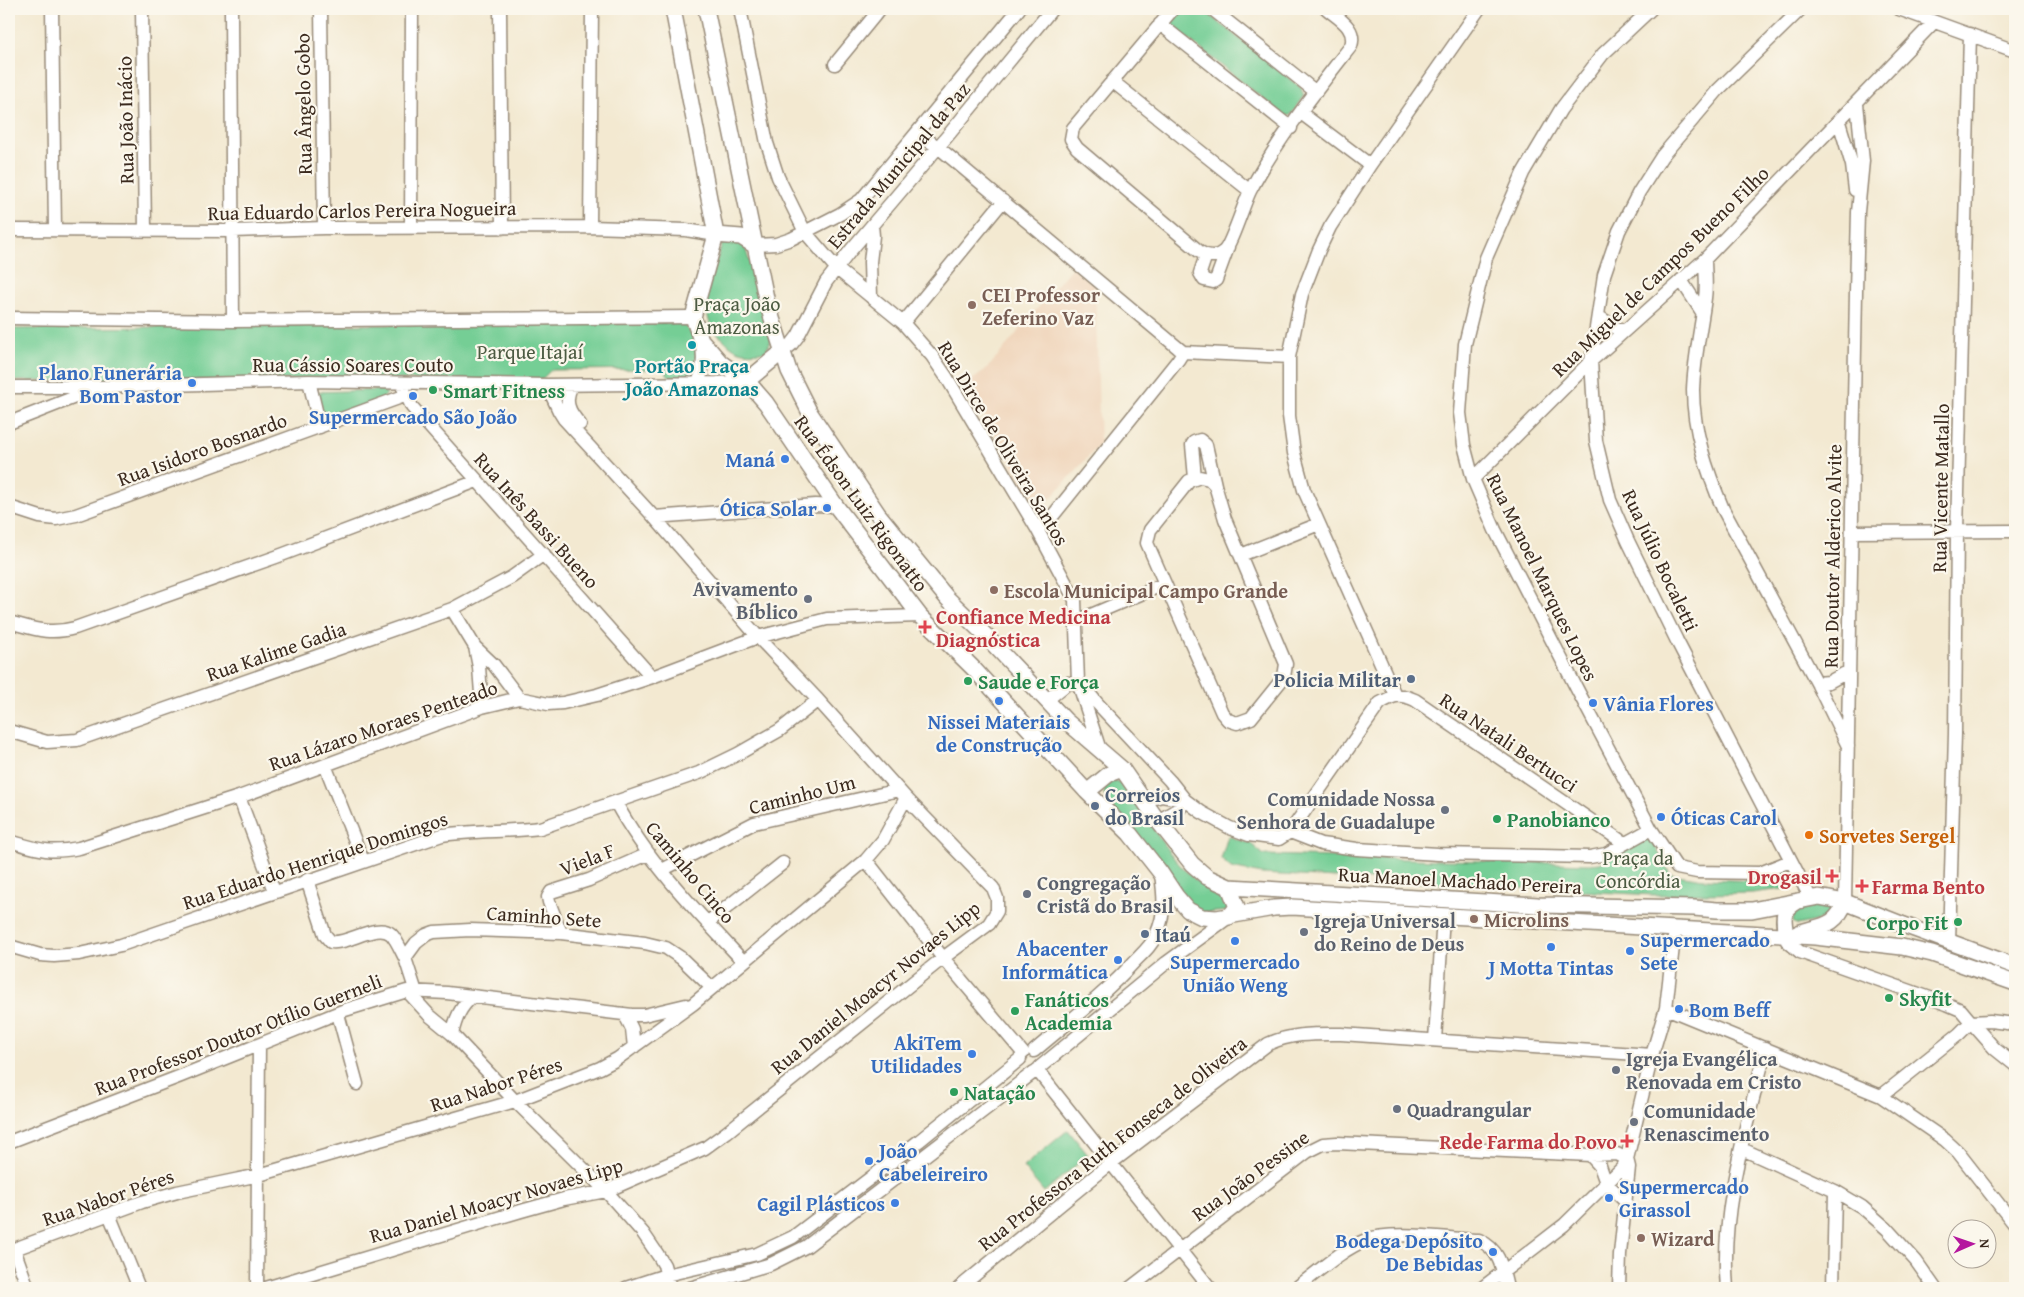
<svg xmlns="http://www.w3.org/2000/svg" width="2024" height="1297" font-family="'Gentium Book Plus',serif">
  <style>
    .built { fill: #f0d6bc }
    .green { fill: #75ce95; stroke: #587c5a }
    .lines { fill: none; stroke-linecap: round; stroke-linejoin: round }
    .minor-casing { stroke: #978a78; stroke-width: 15 }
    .major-casing { stroke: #978a78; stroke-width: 18 }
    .minor { stroke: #fff; stroke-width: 12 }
    .major { stroke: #fff; stroke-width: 15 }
    .education-dot { fill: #8d6e63; stroke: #fbf7ec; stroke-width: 2 }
    .culture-dot { fill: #0f9aa8; stroke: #fbf7ec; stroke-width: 2 }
    .shop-dot { fill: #3f7fe0; stroke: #fbf7ec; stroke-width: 2 }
    .leisure-dot { fill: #2e9e5b; stroke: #fbf7ec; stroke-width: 2 }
    .worship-dot { fill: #6b7280; stroke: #fbf7ec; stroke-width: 2 }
    .health-dot { fill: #e0444e; stroke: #fbf7ec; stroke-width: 2 }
    .service-dot { fill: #5c6f8a; stroke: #fbf7ec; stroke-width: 2 }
    .food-dot { fill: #e8710a; stroke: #fbf7ec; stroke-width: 2 }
    .labels { text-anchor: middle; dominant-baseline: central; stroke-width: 4.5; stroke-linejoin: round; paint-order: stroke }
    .street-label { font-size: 20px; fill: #3b2a1e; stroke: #fbf7ec }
    .education-label { font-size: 20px; font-weight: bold; fill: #785e54; stroke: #fbf7ec; text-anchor: start }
    .park-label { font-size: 20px; fill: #4c5b42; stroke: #fbf7ec }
    .culture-label { font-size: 20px; font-weight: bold; fill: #0d838f; stroke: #fbf7ec }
    .shop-label { font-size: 20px; font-weight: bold; fill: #366cbe; stroke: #fbf7ec; text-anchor: end }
    .leisure-label { font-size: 20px; font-weight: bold; fill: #27864d; stroke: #fbf7ec; text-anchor: start }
    .worship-label { font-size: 20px; font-weight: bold; fill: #5b616d; stroke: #fbf7ec; text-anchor: start }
    .health-label { font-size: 20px; font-weight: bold; fill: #be3a42; stroke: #fbf7ec; text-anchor: start }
    .service-label { font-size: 20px; font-weight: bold; fill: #4e5e75; stroke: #fbf7ec; text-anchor: start }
    .food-label { font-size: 20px; font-weight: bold; fill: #c56008; stroke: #fbf7ec; text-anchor: start }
  </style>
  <rect width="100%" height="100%" fill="#fbf7ec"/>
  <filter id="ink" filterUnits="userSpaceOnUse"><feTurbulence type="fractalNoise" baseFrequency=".02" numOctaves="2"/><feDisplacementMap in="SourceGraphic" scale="10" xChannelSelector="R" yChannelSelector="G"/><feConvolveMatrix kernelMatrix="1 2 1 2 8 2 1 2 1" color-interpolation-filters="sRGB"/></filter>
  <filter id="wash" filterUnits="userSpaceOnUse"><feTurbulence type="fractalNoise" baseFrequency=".0096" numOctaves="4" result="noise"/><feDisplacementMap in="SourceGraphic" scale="20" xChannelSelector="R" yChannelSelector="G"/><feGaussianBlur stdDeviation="1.12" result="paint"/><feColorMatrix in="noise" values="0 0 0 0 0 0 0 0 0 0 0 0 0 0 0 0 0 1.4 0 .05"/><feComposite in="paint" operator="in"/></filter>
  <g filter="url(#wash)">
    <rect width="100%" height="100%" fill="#f3e9d1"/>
    <path class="built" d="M 1072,267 L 1095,285 L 1100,444 L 1050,499 L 1039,501 L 1028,492 L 966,384 L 982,373 L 992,363 Z"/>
    <path class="green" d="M 1180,9 L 1202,9 L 1301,88 L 1304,97 L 1291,115 L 1285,116 L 1173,27 L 1172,18 Z
      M 731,241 L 739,243 L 745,247 L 772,338 L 766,351 C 749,354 737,354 724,340 C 721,337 715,333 713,330 C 698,304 714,269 722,244 Z
      M 679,323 C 693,326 701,356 696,368 C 694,372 691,375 688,377 L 670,377 L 663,369 L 551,370 L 542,379 L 9,381 L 9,329 L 158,327 L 159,326 Z
      M 381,390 L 387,393 L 382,400 L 321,418 L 314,392 Z
      M 1114,780 L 1126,785 C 1151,823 1181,887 1229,897 L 1229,911 L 1203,913 L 1182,899 L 1112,808 L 1104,795 L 1105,786 Z
      M 1228,836 L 1251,844 L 1264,855 L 1589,864 L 1600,863 L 1618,851 L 1647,837 L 1654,844 L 1670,874 L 1704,879 L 1756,881 L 1789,868 L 1793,879 L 1791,888 L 1752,893 L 1654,895 L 1262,874 L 1231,868 L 1221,859 Z
      M 1822,901 L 1837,904 L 1830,918 L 1797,925 L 1793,922 L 1794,911 L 1799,907 Z
      M 1068,1130 L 1088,1155 L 1044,1192 L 1023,1167 Z"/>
  </g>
  <g filter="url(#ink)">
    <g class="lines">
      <g class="minor-casing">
        <path id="minor" d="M 52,9 L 55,230
          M 142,9 L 145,230
          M 231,9 L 233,321
          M 321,9 L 324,228
          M 500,9 L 502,228
          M 740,9 L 767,143 L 778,177 L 805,232 L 837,269 L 903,323 L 932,356 L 947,378 L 1037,529 L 1075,600 L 1078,682 L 1100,750
          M 1173,9 L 1073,128 L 1071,139 L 1077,148 L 1200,252 C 1208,257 1217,258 1224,251 C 1231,245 1244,203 1250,191 C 1276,141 1316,91 1351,46 C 1357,28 1339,19 1327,9
          M 1212,9 L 1316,92
          M 1651,9 L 1603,54 L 1561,109 L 1523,173 L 1486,258 L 1465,344 L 1460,413 L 1464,445 L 1473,479 L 1495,530 L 1579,693 L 1651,829 L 1677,868 L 1697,872 L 1760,873 L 1790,861
          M 1801,9 L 1718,90 L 1662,156 L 1639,192 L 1619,231 L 1604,275 L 1591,361 L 1596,441 L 1610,500 L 1628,541 L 1677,641 L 1810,897
          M 1899,9 L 2015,51
          M 1160,24 L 1291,128
          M 835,64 L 880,9
          M 1112,81 L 1250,191
          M 1301,113 L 1370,165
          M 1839,122 L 1852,165 L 1855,190
          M 917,133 L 938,147 L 1183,352 L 1289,357
          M 590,227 L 592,9
          M 411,228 L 412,9
          M 9,230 L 233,231 L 324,228 L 590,227 L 686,230 L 716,235
          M 754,245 L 776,244 L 791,239 L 840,214 L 861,200 L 1019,9
          M 1206,255 L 1200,273 L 1204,280 L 1213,282 L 1216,280 L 1228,247
          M 1705,259 C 1705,272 1707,285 1705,298 C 1701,328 1694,359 1693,390 C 1693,431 1707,471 1723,509 L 1817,683 L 1848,746
          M 1681,280 L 1702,312
          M 871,297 L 870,262 L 873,236 L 872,225
          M 1598,316 L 1616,328 L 1624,330
          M 9,318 L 233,321 L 693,317
          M 903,323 L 1003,201
          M 782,352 L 791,345 L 798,336 L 826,282 L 851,250 L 950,133 L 1052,9
          M 309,381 L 320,427
          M 698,383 C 704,369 704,355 701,340
          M 572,385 C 564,401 568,411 580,424
          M 9,387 L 101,387 L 309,381 L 547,385 L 717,383 L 747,381
          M 403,388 L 412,407 L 652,677
          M 9,423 L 93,390
          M 1200,477 L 1209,479 L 1215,485 L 1225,519 L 1286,664 L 1284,677 L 1251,718 L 1237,723 L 1228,720 L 1222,713 L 1147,543 L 1150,530 L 1189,481 Z
          M 1195,478 L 1192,445 L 1194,442 L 1200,440 L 1206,445 L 1215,485
          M 1473,479 L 1591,361 L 1705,259 L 1934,22
          M 9,507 L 40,517 L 56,519 L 76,515 L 407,395
          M 654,517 L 815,505 L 836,506
          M 1037,529 L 1051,518 L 1178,360 L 1183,352
          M 1852,532 L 2015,531
          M 1241,555 L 1319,524
          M 452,609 L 475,647 L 494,665 L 519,698
          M 1077,621 L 1164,584
          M 9,622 C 35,629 48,635 75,628 L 276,557 L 477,481
          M 475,647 L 479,667 L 482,707
          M 1817,683 L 1829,682 L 1849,671
          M 1082,685 L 1097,703 L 1170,781 L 1185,800 L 1201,812 L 1230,828 L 1249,835 L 1279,839 L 1290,832 L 1380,703 C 1395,695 1399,693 1415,700 L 1624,843
          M 1395,695 L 1304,490 L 1294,453 L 1289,416 L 1289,357 L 1302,294 L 1319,250 L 1330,227 L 1370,165 L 1479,9
          M 1047,700 L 1068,683 L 1078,682
          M 9,731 L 47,742 L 77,740 L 452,609 L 512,577 L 544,554
          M 325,765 L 363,861
          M 239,797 L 274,891
          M 1143,801 L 1162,796 L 1185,800
          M 616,803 C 648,862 697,912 743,961
          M 1158,821 L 1180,808 L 1185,800
          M 1290,832 L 1321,844 L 1357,849 L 1438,854 L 1590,857 L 1606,854 L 1651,829
          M 9,841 C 38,849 48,854 79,848 L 239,797 L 482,707 L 519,698 L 548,704 L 563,703 L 597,695 L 652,677 L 758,637 L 827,619 L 920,616
          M 866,860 L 943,958 L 1023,1053
          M 662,870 L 754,823 L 899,790
          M 307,880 L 325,935 L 331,942 C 347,945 377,922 391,934 C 397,940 401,951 405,958
          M 1845,902 L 1856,292 L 1858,212 L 1863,161 L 1857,104
          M 707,923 L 783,863
          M 561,933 L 549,902 L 548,897 L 551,892 L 589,880 L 648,854
          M 1786,935 L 1787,941 L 1800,952 L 1947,1004 L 1961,1010 L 1971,1022 L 1959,1034 L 1881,1096
          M 1949,942 L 1955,734 L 1957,531 L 1970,34
          M 9,946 L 40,955 L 54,956 L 79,954 L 121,945 L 442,835 C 475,830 508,832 540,828 L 699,773 L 738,754 L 780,730 L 818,700
          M 407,991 L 429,1015 L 452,1034 L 515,1101 L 606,1191 L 643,1233 L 658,1255 L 664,1265 L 670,1288
          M 416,992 L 405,958 L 416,943 L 426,935 L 434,932 L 470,930 L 561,933 L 645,943 L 666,948 L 681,958 L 711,987
          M 1666,1008 L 1881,1096 L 1945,1140 L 1958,1152 L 2015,1225
          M 338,1014 L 357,1084
          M 625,1015 L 632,1029 L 634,1047
          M 2015,1024 L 1990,1021 L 1971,1022 L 1995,1049 L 2015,1065
          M 452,1034 C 456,1018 460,1007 473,996
          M 1435,1040 L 1443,917
          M 1034,1051 C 1068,1022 1105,994 1135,961 C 1143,953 1152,945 1156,935 C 1166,914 1164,896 1161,874
          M 1040,1067 L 1166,963 L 1229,917
          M 1037,1070 L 1210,1288
          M 9,1142 L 181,1076 L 345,1010 L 407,991 L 447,993 L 632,1015 L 644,1015 L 686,1005
          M 1742,1149 L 1835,1191 L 1862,1207 L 1887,1229 L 1916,1261 L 1935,1288
          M 1590,1155 L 1600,1166 L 1606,1183 L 1626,1202
          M 109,1214 L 139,1288
          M 14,1249 L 28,1288
          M 9,1251 L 142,1202 L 177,1192 L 259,1175 L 515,1101 L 600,1068 L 617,1059 L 693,1004 L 866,860 L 883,840 L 906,798
          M 257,1288 L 259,1045
          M 266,1288 L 521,1211 L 564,1199 L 606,1191 L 705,1148 L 727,1132 L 943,958 L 989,924 L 997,911 L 997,898 L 993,888 L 906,798 L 818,700 L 758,637 L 654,517 L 564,419 L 559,411 L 547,385
          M 626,1288 L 666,1275 L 757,1254 L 793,1237 L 919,1141 L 1020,1059
          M 690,1288 L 771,1264 L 807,1246 L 1034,1072
          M 959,1288 L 1111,1163 L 1268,1044 C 1292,1033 1315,1034 1341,1034 L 1652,1055
          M 1130,1288 L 1307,1152 L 1323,1144 L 1337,1143 L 1590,1155 L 1617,1154 L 1627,1159
          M 1296,1288 C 1318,1272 1341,1250 1366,1240 C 1391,1230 1450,1239 1479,1240 C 1500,1250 1502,1267 1507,1288
          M 1482,1288 L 1564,1225 L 1623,1167 L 1627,1159
          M 1619,1288 L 1620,1254 L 1629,1167 L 1627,1159 L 1652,1055 L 1666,1008 L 1675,929
          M 1727,1288 C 1720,1208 1747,1126 1766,1048
          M 1833,1288 L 1835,1191"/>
      </g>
      <g class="major-casing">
        <path id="major" d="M 673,9 L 716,235 L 693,317 L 701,340 L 721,363 L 747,381 L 766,403 L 836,506 L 920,616 L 973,668 L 1087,792 L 1130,834 L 1160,872 L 1176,896 L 1188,910 L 1202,917 L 1217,918 L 1274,908 L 1292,907 L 1815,937 L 1902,947 L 1932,954 L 2015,983
          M 706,9 L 767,303 L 789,371 L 810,413 L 878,514 L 947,598 L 983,633 L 1065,720 L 1122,769 L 1158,821 L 1192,864 L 1207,877 L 1229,887 L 1538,905 L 1694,908 L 1717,910 L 1752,910 L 1819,897 L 1845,902 L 1901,924 L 2015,966
          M 716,235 L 741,237 L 754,245
          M 747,381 L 782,352
          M 1087,792 L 1109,774 L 1122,769
          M 1229,917 L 1237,907 L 1229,887
          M 1798,933 C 1822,925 1836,927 1845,902
          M 1786,935 C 1783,917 1781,911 1798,901"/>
      </g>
      <use href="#minor" class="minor"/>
      <use href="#major" class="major"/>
    </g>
  </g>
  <g class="education-dot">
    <circle cx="972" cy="305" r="5"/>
    <circle cx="994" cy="590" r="5"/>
    <circle cx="1474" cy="919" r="5"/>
    <circle cx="1641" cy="1238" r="5"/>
  </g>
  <circle class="culture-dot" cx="692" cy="345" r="5"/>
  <g class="shop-dot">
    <circle cx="192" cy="383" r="5"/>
    <circle cx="413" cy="396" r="5"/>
    <circle cx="785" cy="459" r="5"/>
    <circle cx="827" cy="508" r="5"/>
    <circle cx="999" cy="701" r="5"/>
    <circle cx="1593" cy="703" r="5"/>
    <circle cx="1661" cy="817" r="5"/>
    <circle cx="1235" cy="941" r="5"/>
    <circle cx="1551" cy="947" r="5"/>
    <circle cx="1630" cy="951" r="5"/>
    <circle cx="1118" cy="960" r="5"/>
    <circle cx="1679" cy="1009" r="5"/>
    <circle cx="972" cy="1054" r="5"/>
    <circle cx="869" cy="1161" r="5"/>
    <circle cx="1609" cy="1198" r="5"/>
    <circle cx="895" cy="1203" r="5"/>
    <circle cx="1493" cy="1252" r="5"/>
  </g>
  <g class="leisure-dot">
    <circle cx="433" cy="390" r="5"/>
    <circle cx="968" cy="681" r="5"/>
    <circle cx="1497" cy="819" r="5"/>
    <circle cx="1958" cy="922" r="5"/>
    <circle cx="1889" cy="998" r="5"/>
    <circle cx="1015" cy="1011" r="5"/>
    <circle cx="954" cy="1092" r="5"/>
  </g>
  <g class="worship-dot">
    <circle cx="808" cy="599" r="5"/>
    <circle cx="1445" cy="810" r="5"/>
    <circle cx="1027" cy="894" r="5"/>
    <circle cx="1304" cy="932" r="5"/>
    <circle cx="1616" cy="1070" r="5"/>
    <circle cx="1397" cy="1109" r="5"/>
    <circle cx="1634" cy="1122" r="5"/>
  </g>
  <g class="health-dot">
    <path d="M922.5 619.5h5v5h5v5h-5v5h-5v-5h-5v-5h5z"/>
    <path d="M1829.5 868.5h5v5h5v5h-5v5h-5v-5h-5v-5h5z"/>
    <path d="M1859.5 878.5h5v5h5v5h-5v5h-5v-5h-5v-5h5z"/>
    <path d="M1624.5 1133.5h5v5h5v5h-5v5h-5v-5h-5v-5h5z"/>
  </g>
  <g class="service-dot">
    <circle cx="1411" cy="679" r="5"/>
    <circle cx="1095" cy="806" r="5"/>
    <circle cx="1145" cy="934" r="5"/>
  </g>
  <circle class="food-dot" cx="1809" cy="835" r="5"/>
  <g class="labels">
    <g class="street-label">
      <text transform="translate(303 104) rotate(-91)">Rua Ângelo Gobo</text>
      <text transform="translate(125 120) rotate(-91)">Rua João Inácio</text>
      <text transform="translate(898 165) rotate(-50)">Estrada Municipal da Paz</text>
      <text transform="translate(362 210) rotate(-1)">Rua Eduardo Carlos Pereira Nogueira</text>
      <text transform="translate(1660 271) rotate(-44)">Rua Miguel de Campos Bueno Filho</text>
      <text x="353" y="364">Rua Cássio Soares Couto</text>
      <text transform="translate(1004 443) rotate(59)">Rua Dirce de Oliveira Santos</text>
      <text transform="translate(202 449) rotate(-20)">Rua Isidoro Bosnardo</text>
      <text transform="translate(1940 488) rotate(-89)">Rua Vicente Matallo</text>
      <text transform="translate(862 503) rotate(54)">Rua Édson Luiz Rigonatto</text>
      <text transform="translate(537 520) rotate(48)">Rua Inês Bassi Bueno</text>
      <text transform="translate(1832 556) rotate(-89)">Rua Doutor Alderico Alvite</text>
      <text transform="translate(1661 560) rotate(65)">Rua Júlio Bocaletti</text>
      <text transform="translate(1543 577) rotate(64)">Rua Manoel Marques Lopes</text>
      <text transform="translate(276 651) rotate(-19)">Rua Kalime Gadia</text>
      <text transform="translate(383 725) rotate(-19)">Rua Lázaro Moraes Penteado</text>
      <text transform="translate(1509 742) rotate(34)">Rua Natali Bertucci</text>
      <text transform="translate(802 794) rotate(-14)">Caminho Um</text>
      <text transform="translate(587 859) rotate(-21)">Viela F</text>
      <text transform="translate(315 860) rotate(-18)">Rua Eduardo Henrique Domingos</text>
      <text transform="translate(691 872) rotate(50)">Caminho Cinco</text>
      <text transform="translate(1460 880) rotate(3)">Rua Manoel Machado Pereira</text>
      <text transform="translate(544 916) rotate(4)">Caminho Sete</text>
      <text transform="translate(875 987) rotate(-39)">Rua Daniel Moacyr Novaes Lipp</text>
      <text transform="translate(238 1034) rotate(-21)">Rua Professor Doutor Otílio Guerneli</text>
      <text transform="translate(496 1084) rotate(-18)">Rua Nabor Péres</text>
      <text transform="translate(1112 1143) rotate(-38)">Rua Professora Ruth Fonseca de Oliveira</text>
      <text transform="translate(1250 1175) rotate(-36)">Rua João Pessine</text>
      <text transform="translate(108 1197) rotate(-19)">Rua Nabor Péres</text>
      <text transform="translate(496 1200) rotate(-16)">Rua Daniel Moacyr Novaes Lipp</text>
    </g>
    <g class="education-label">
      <text x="982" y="294">CEI Professor<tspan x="982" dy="23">Zeferino Vaz</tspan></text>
      <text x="1004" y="590">Escola Municipal Campo Grande</text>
      <text x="1484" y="919">Microlins</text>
      <text x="1651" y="1238">Wizard</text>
    </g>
    <g class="park-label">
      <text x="737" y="303">Praça João<tspan x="737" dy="23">Amazonas</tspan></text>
      <text x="530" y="351">Parque Itajaí</text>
      <text x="1638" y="857">Praça da<tspan x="1638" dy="23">Concórdia</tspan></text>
    </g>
    <g class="culture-label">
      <text x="692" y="365">Portão Praça<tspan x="692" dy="23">João Amazonas</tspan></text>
    </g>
    <g class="shop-label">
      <text x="182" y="372">Plano Funerária<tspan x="182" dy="23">Bom Pastor</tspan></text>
      <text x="413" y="416" text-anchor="middle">Supermercado São João</text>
      <text x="775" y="459">Maná</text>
      <text x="817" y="508">Ótica Solar</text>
      <text x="1603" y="703" text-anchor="start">Vânia Flores</text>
      <text x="999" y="721" text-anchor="middle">Nissei Materiais<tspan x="999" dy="23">de Construção</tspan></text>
      <text x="1671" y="817" text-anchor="start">Óticas Carol</text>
      <text x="1640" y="939" text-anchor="start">Supermercado<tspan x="1640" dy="23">Sete</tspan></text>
      <text x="1108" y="948">Abacenter<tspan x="1108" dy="23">Informática</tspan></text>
      <text x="1235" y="961" text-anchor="middle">Supermercado<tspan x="1235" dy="23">União Weng</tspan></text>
      <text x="1551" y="967" text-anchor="middle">J Motta Tintas</text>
      <text x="1689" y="1009" text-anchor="start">Bom Beff</text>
      <text x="962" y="1042">AkiTem<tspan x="962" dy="23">Utilidades</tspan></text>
      <text x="879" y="1150" text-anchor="start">João<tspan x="879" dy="23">Cabeleireiro</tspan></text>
      <text x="1619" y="1186" text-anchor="start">Supermercado<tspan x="1619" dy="23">Girassol</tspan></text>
      <text x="885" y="1203">Cagil Plásticos</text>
      <text x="1483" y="1240">Bodega Depósito<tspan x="1483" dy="23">De Bebidas</tspan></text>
    </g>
    <g class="leisure-label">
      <text x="443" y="390">Smart Fitness</text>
      <text x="978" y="681">Saude e Força</text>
      <text x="1507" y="819">Panobianco</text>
      <text x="1948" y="922" text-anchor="end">Corpo Fit</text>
      <text x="1899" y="998">Skyfit</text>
      <text x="1025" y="999">Fanáticos<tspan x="1025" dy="23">Academia</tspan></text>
      <text x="964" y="1092">Natação</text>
    </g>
    <g class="worship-label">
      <text x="798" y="588" text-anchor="end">Avivamento<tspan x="798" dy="23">Bíblico</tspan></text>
      <text x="1435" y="798" text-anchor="end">Comunidade Nossa<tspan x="1435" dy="23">Senhora de Guadalupe</tspan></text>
      <text x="1037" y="882">Congregação<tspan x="1037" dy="23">Cristã do Brasil</tspan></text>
      <text x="1314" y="920">Igreja Universal<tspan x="1314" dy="23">do Reino de Deus</tspan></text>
      <text x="1626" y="1058">Igreja Evangélica<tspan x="1626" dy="23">Renovada em Cristo</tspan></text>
      <text x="1407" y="1109">Quadrangular</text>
      <text x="1644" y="1110">Comunidade<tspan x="1644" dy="23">Renascimento</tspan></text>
    </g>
    <g class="health-label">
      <text x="936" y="616">Confiance Medicina<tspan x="936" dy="23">Diagnóstica</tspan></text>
      <text x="1822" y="876" text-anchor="end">Drogasil</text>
      <text x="1872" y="886">Farma Bento</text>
      <text x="1617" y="1141" text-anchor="end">Rede Farma do Povo</text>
    </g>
    <g class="service-label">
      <text x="1401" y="679" text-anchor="end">Policia Militar</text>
      <text x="1105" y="794">Correios<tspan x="1105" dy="23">do Brasil</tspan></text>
      <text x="1155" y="934">Itaú</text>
    </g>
    <g class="food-label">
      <text x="1819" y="835">Sorvetes Sergel</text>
    </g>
  </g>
  <rect width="2024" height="1297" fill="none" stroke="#fbf7ec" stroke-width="30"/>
  <g transform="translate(1972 1244) rotate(88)"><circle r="24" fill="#fbf7ec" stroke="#aea59a"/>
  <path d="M0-4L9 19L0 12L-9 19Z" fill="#b5179e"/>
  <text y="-8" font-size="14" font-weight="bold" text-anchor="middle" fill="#3b2a1e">N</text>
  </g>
</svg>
